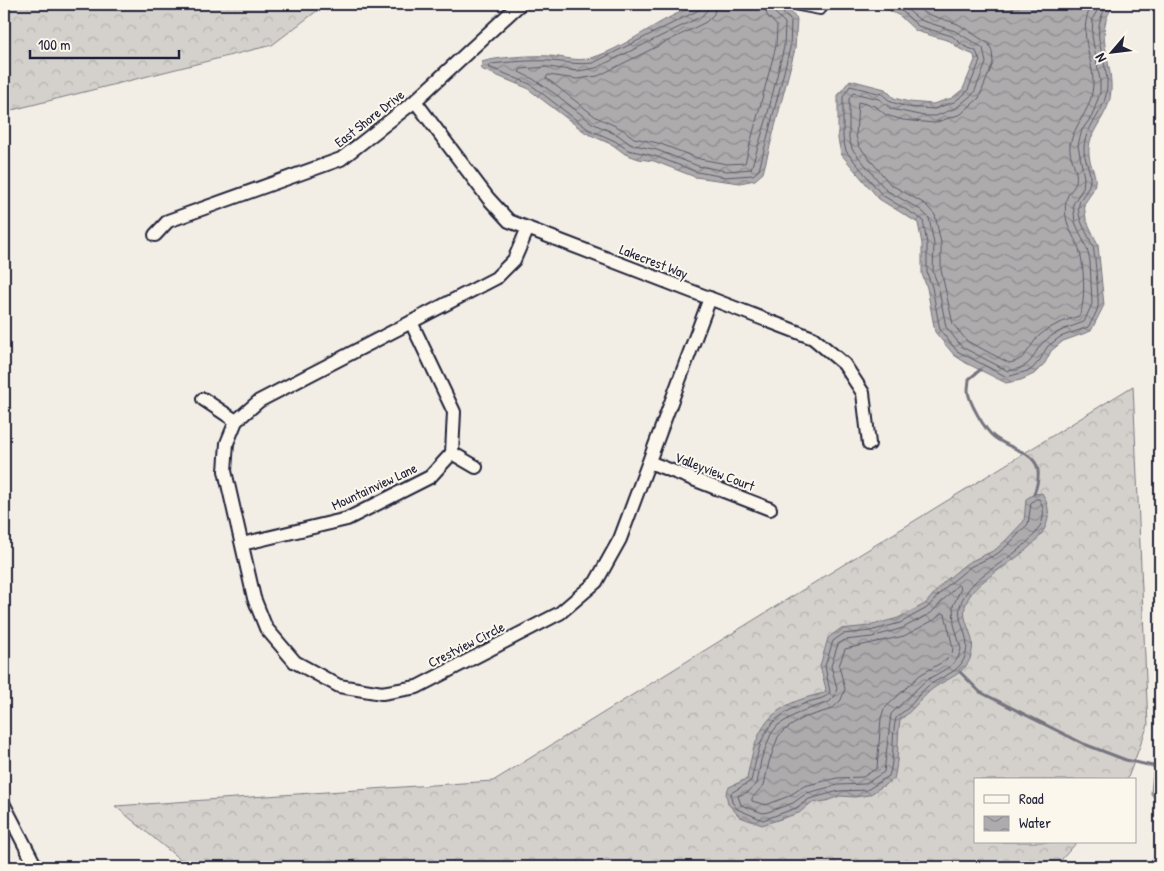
<svg xmlns="http://www.w3.org/2000/svg" width="1164" height="871" font-family="'Patrick Hand',sans-serif">
  <style>
    .forest { fill: url(#forest-crowns); stroke: #7b7a84 }
    .water { fill: url(#water-waves); stroke: #76747f }
    .lines { fill: none; stroke-linecap: round; stroke-linejoin: round }
    .shore { stroke: #5a5969; stroke-width: 1 }
    .stream { stroke: #76747f; stroke-width: 3 }
    .minor-casing { stroke: #22223b; stroke-width: 16 }
    .minor { stroke: #fbf7ec; stroke-width: 12 }
    .labels { text-anchor: middle; dominant-baseline: central; stroke-width: 4; stroke-linejoin: round; paint-order: stroke }
    .street-label { font-size: 14px; fill: #22223b; stroke: #fbf7ec }
  </style>
  <defs>
    <pattern id="forest-crowns" width="20" height="18" patternUnits="userSpaceOnUse" patternTransform="scale(1.25)"><rect width="20" height="18" fill="#d4d1cc"/><path d="M2 6a3 3 0 1 1 6 0M12 15a3 3 0 1 1 6 0" fill="none" stroke="#b6b3b0"/></pattern>
    <pattern id="water-waves" width="16" height="10" patternUnits="userSpaceOnUse" patternTransform="scale(1.25)"><rect width="16" height="10" fill="#aeabad"/><path d="M0 5q4-4 8 0t8 0" fill="none" stroke="#8d8b8e"/></pattern>
  </defs>
  <rect width="100%" height="100%" fill="#f2eee5"/>
  <filter id="ink" filterUnits="userSpaceOnUse"><feTurbulence type="fractalNoise" baseFrequency=".02" numOctaves="2"/><feDisplacementMap in="SourceGraphic" scale="10" xChannelSelector="R" yChannelSelector="G"/><feConvolveMatrix kernelMatrix="1 2 1 2 8 2 1 2 1" color-interpolation-filters="sRGB"/></filter>
  <g filter="url(#ink)">
    <path class="forest" d="M 4,4 L 326,4 L 272,45 L 4,112 Z
      M 1133,386 L 1148,725 L 1127,780 L 975,780 L 975,842 L 1077,842 L 1055,867 L 189,867 L 115,806 L 493,781 Z"/>
    <path class="water" d="M 708,4 L 775,4 L 786,7 L 797,19 L 795,49 L 763,173 L 755,180 L 740,183 L 695,177 L 654,161 L 639,159 L 625,154 L 613,145 L 586,133 L 527,88 L 481,69 L 482,62 C 496,57 535,55 550,56 C 564,57 577,62 591,58 C 633,46 666,10 708,4 Z
      M 877,4 L 1115,4 C 1092,31 1113,60 1111,91 C 1110,114 1091,128 1089,147 C 1087,174 1107,174 1084,204 L 1086,219 L 1098,245 L 1104,305 L 1091,331 L 1063,341 L 1051,351 L 1045,363 L 1034,374 L 1021,380 L 1006,383 L 966,363 L 954,355 L 935,332 L 927,288 L 922,274 L 922,244 L 918,223 L 879,199 L 841,154 L 838,139 L 838,95 L 850,80 L 885,89 L 894,98 L 909,102 L 933,104 L 952,98 L 963,89 L 975,60 L 974,55 L 960,49 L 950,41 L 916,31 L 900,16 Z
      M 1042,493 C 1071,541 993,564 971,594 C 954,618 976,629 972,651 C 969,675 945,678 930,691 C 919,701 912,711 900,720 C 897,740 899,760 894,779 L 869,795 L 855,797 L 840,796 L 826,801 L 811,803 L 799,813 L 762,825 L 740,817 L 728,804 L 726,793 L 729,787 L 747,779 C 756,725 769,705 824,693 L 826,689 L 820,666 L 828,638 L 840,629 L 869,626 L 898,618 L 925,604 L 944,582 L 967,563 L 995,550 L 1006,540 L 1024,521 L 1026,499 L 1034,494 Z
      M 1160,765 L 1160,804 L 1151,794 L 1153,772 Z"/>
    <g class="lines">
      <path class="shore" d="M 702,4 L 699,10 L 593,63 C 578,65 566,62 550,61 C 531,60 509,62 491,64 L 489,67 L 530,84 L 588,129 L 615,141 L 628,150 L 655,156 L 697,172 L 725,177 L 753,175 L 759,170 L 790,48 L 791,21 L 779,9 L 778,4
        M 708,4 L 707,10 L 702,16 L 596,68 L 578,71 L 548,67 L 521,69 L 519,72 L 533,79 L 558,96 L 592,123 L 618,135 L 630,144 L 657,150 L 698,166 L 727,171 L 751,169 L 766,121 L 784,47 L 785,23 L 774,12 L 772,4
        M 716,4 L 714,14 L 706,22 L 598,76 L 577,79 L 548,75 L 546,78 L 596,117 L 622,129 L 634,138 L 658,143 L 700,159 L 727,164 L 745,163 L 776,46 L 777,26 L 767,15 L 764,4
        M 886,4 L 903,12 L 918,26 L 952,36 L 964,46 L 976,51 L 980,61 L 967,92 L 954,102 L 934,109 L 907,107 L 891,102 L 882,94 L 850,86 L 843,97 L 843,138 L 846,151 L 882,195 L 923,220 L 927,244 L 927,273 L 932,287 L 940,330 L 957,351 L 1007,377 L 1031,370 L 1040,360 L 1047,347 L 1060,337 L 1088,327 C 1092,321 1096,314 1098,307 C 1099,302 1095,253 1093,247 C 1088,233 1076,219 1079,204 C 1081,195 1089,192 1090,180 C 1091,169 1083,158 1084,147 C 1086,122 1109,112 1107,80 C 1104,50 1089,32 1108,4
        M 900,4 L 920,20 L 955,31 L 983,48 L 986,63 L 974,93 L 956,108 L 936,116 L 924,116 L 891,109 L 879,99 L 853,93 L 849,99 L 849,138 L 852,149 L 886,190 L 921,210 L 929,218 L 934,244 L 933,272 L 938,285 L 946,327 L 962,347 L 1008,371 C 1038,366 1029,354 1046,340 C 1057,331 1070,327 1084,322 L 1092,304 L 1090,261 L 1087,249 L 1075,222 L 1073,204 L 1083,188 L 1084,178 L 1078,145 L 1082,130 L 1092,116 L 1100,93 L 1100,80 L 1092,36 L 1093,18 L 1101,4
        M 914,4 L 924,13 L 958,24 L 989,44 L 992,51 L 993,63 L 979,98 L 961,114 L 934,123 L 903,120 L 886,115 L 875,106 L 858,102 L 856,136 L 859,146 L 890,184 L 925,204 L 935,215 L 941,243 L 941,270 L 953,324 L 967,341 L 1009,363 C 1028,360 1028,346 1040,335 C 1052,325 1064,321 1079,316 C 1086,305 1084,266 1080,253 C 1078,243 1071,234 1068,225 C 1065,216 1064,203 1068,195 C 1071,190 1075,187 1076,182 C 1079,170 1068,157 1070,145 C 1074,125 1089,112 1092,93 C 1098,61 1074,37 1092,4
        M 1036,499 L 1039,499 C 1061,534 994,563 975,582 C 940,618 977,629 964,659 C 958,673 940,677 928,686 C 920,692 915,701 908,708 C 904,712 899,714 896,718 C 891,737 895,758 889,776 L 867,790 L 839,791 L 809,799 L 796,808 L 763,820 L 737,809 L 732,802 L 731,793 L 751,781 C 761,740 762,719 806,703 C 814,699 825,700 830,692 L 825,666 L 833,641 L 843,634 L 870,631 L 900,623 L 927,608 L 947,586 L 970,567 L 997,554 L 1009,544 L 1028,524 L 1031,503 Z
        M 958,585 L 961,588 L 953,606 L 954,624 L 961,649 L 958,658 L 951,666 L 925,681 L 891,714 L 884,772 L 865,784 L 838,785 L 807,793 L 793,803 L 768,812 L 763,813 L 741,805 L 738,796 L 748,792 L 757,784 L 761,760 L 771,734 L 778,725 L 800,712 L 829,702 L 835,696 L 837,688 L 831,666 L 838,644 L 845,640 L 872,637 L 903,628 L 931,613 Z
        M 942,613 L 945,614 L 953,648 L 952,654 L 946,660 L 920,675 L 884,709 L 881,718 L 877,768 L 863,777 L 837,778 L 804,786 L 789,796 L 766,805 L 752,801 L 752,798 L 764,785 L 769,762 L 778,737 L 783,731 L 803,718 L 832,709 L 841,700 L 845,689 L 839,666 L 845,649 L 904,636 L 934,620 Z"/>
      <path class="stream" d="M 980,370 L 969,379 C 969,382 968,387 968,390 C 968,401 985,430 994,437 C 1018,455 1050,451 1034,494
        M 960,672 L 980,692 L 1084,744 L 1126,760 L 1157,767"/>
      <g class="minor-casing">
        <path id="minor" d="M 799,4 L 820,8
          M 415,101 L 488,198 L 509,221 L 813,338 L 844,364 L 863,393 L 869,444
          M 528,228 L 514,260 L 496,278 L 259,401 L 236,421 L 227,443 L 225,471 L 254,598 L 266,628 L 295,662 L 339,686 L 382,693 L 417,687 L 560,613 L 596,582 L 620,539 L 710,298
          M 155,235 L 168,221 L 341,159 L 415,101 L 520,4
          M 203,399 L 236,421
          M 452,453 L 476,467
          M 649,462 L 770,509
          M 242,544 L 347,519 L 430,477 L 452,453 L 454,412 L 411,322
          M 4,805 L 36,867"/>
      </g>
      <use href="#minor" class="minor"/>
    </g>
  </g>
  <g class="labels">
    <g class="street-label">
      <text transform="translate(369 118) rotate(-38)">East Shore Drive</text>
      <text transform="translate(654 261) rotate(21)">Lakecrest Way</text>
      <text transform="translate(715 471) rotate(21)">Valleyview Court</text>
      <text transform="translate(374 486) rotate(-25)">Mountainview Lane</text>
      <text transform="translate(466 644) rotate(-27)">Crestview Circle</text>
    </g>
  </g>
  <rect width="1164" height="871" fill="none" stroke="#fbf7ec" stroke-width="20"/>
  <rect x="10" y="10" width="1144" height="851" fill="none" stroke="#22223b" stroke-width="2" filter="url(#ink)"/>
  <rect x="974" y="778" width="162" height="65" fill="#fbf7ec" stroke="#a4a2a5"/>
  <rect x="984" y="795" width="25" height="8" fill="#fbf7ec" stroke="#a4a2a5"/>
  <text x="1019" y="804" font-size="15" fill="#22223b">Road</text>
  <rect x="984" y="816" width="25" height="15" fill="url(#water-waves)" stroke="#a4a2a5"/>
  <text x="1019" y="828" font-size="15" fill="#22223b">Water</text>
  <g transform="translate(1112 52) rotate(242)" stroke="#fbf7ec" stroke-width="4" paint-order="stroke">
  <path d="M0-4L9 19L0 12L-9 19Z" fill="#22223b"/>
  <text y="-8" font-size="14" font-weight="bold" text-anchor="middle" fill="#22223b">N</text>
  </g>
  <path d="M30 50v8h149v-8" fill="none" stroke="#22223b" stroke-width="2.5"/>
  <text x="38" y="50" font-size="15" fill="#22223b" stroke="#fbf7ec" stroke-width="4" paint-order="stroke">100 m</text>
</svg>
